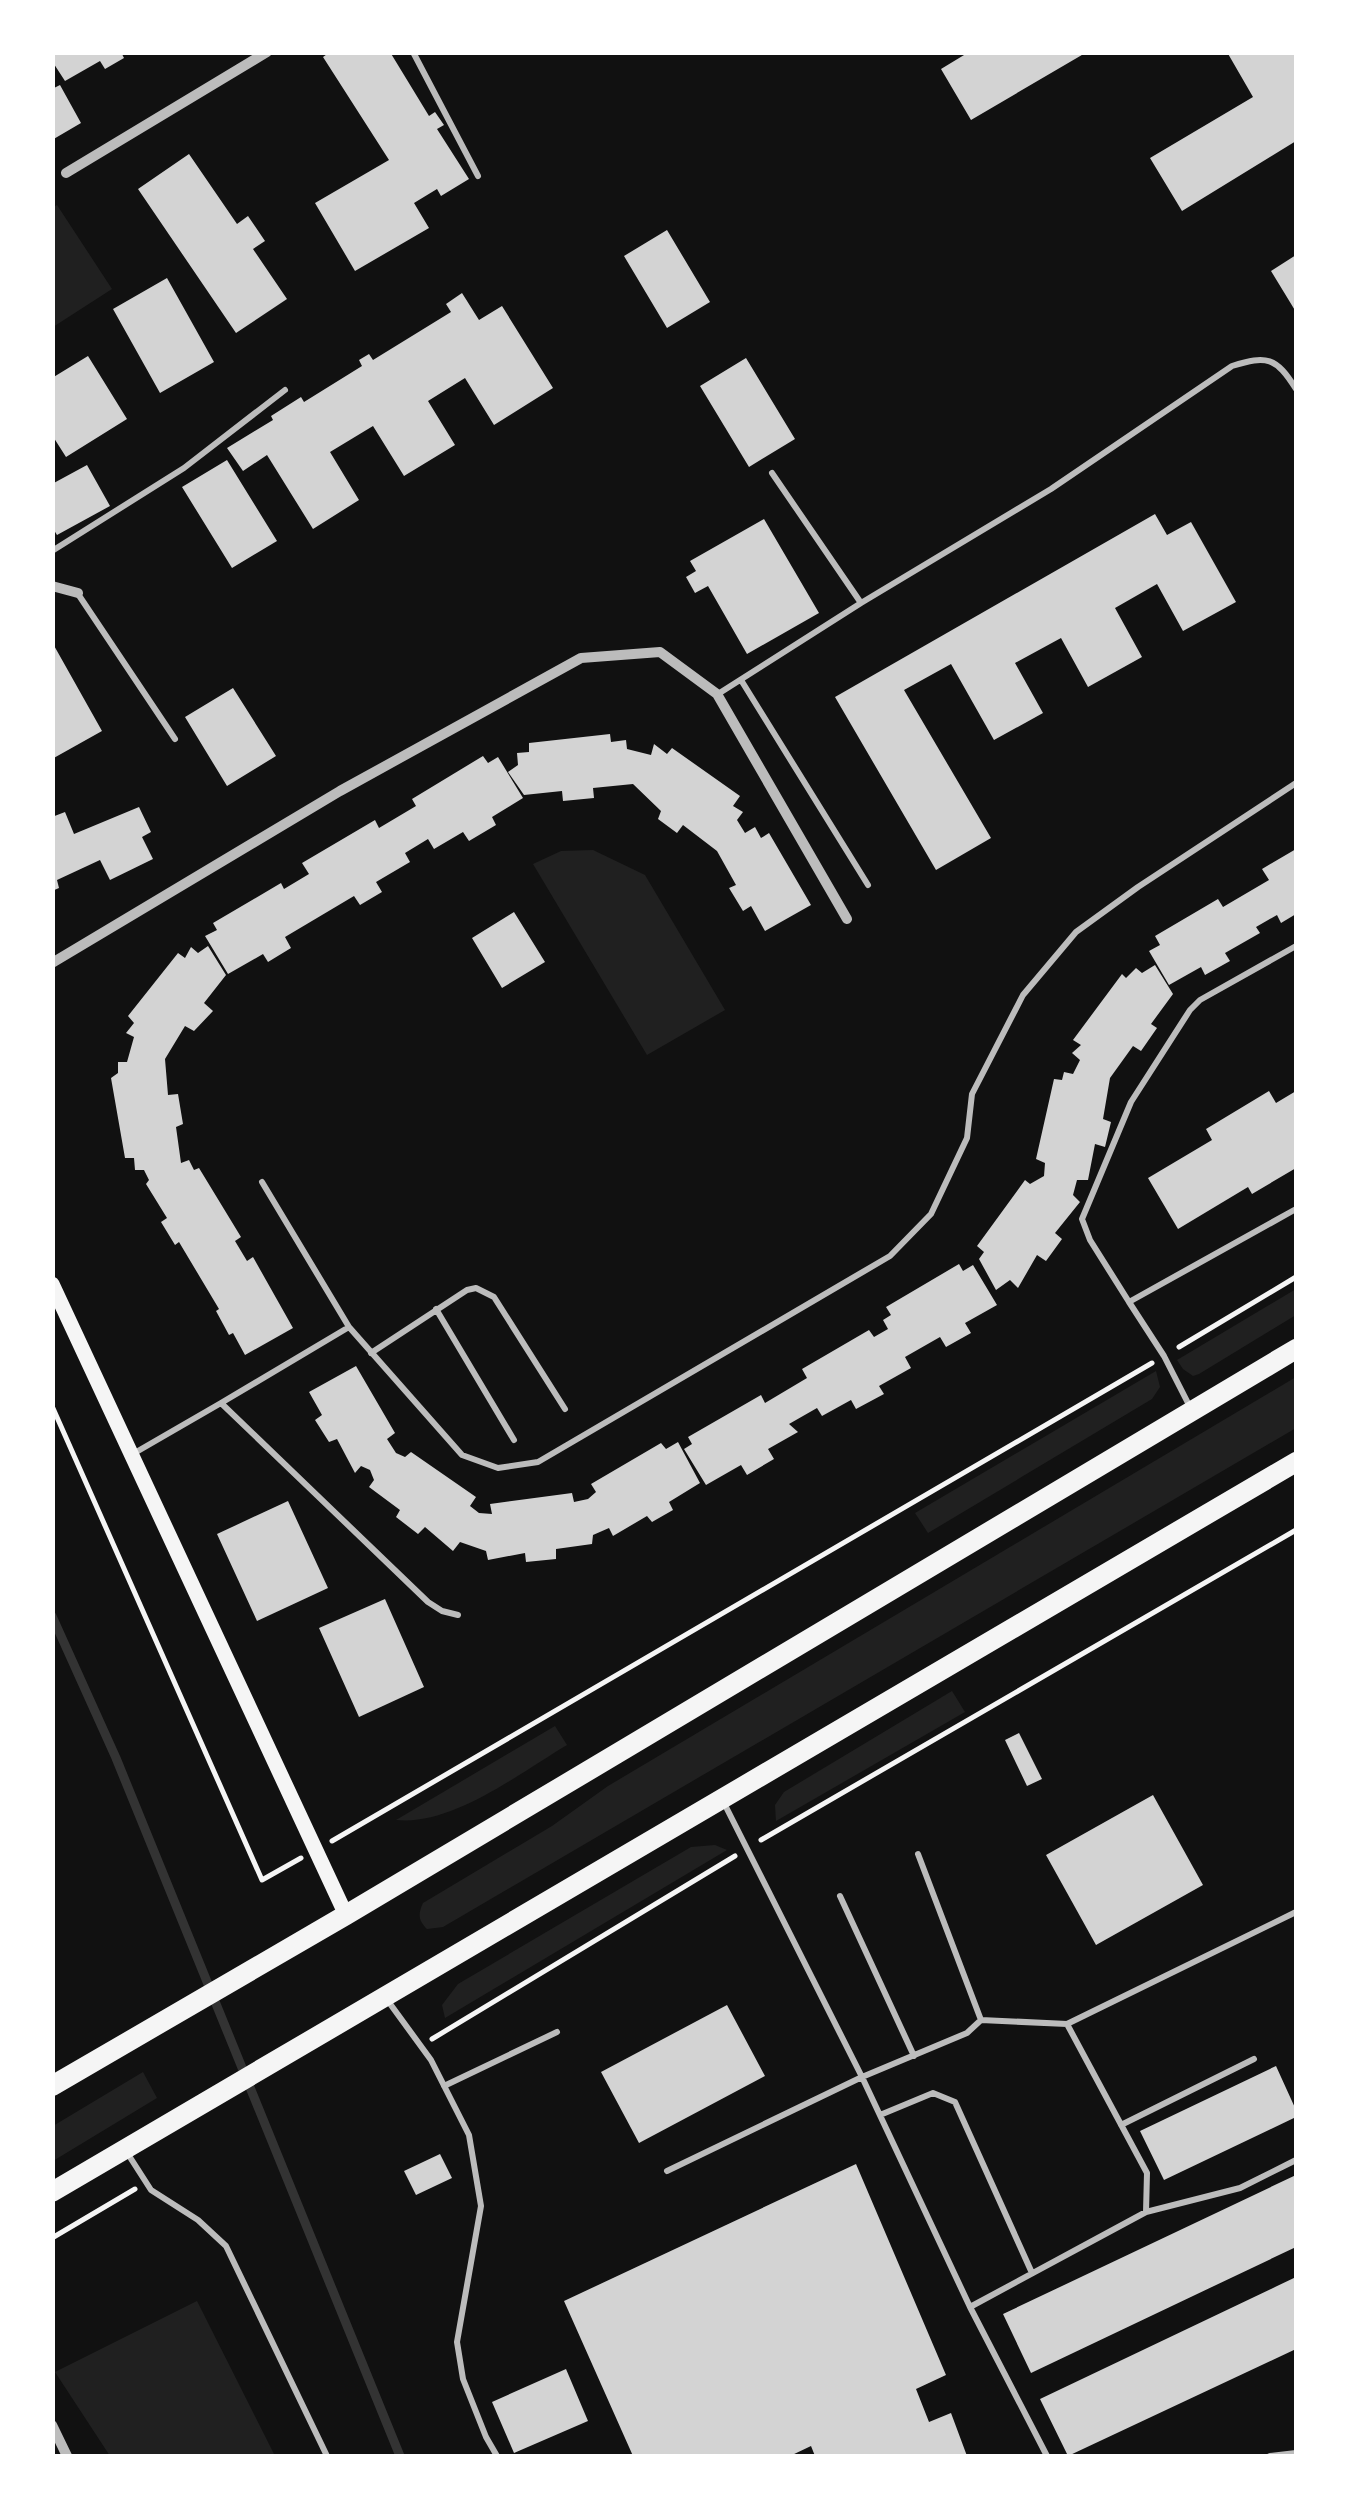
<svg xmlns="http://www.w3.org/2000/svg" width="1349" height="2509" font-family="'DM Sans',sans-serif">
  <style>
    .green { fill: #202020 }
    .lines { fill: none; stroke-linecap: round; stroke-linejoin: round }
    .stream { stroke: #333; stroke-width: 9 }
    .building { fill: #d3d3d3 }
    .path { stroke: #f5f5f5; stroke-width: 5 }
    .service { stroke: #bcbcbc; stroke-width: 6 }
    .minor { stroke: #bcbcbc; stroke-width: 10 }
    .secondary { stroke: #f5f5f5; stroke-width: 15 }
    .trunk { stroke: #f5f5f5; stroke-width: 20 }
  </style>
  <rect width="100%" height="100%" fill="#111"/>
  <path class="green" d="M 57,205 L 112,289 L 53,327 L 52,208 Z
    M 593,850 L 645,875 L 725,1010 L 647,1055 L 533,864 L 561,851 Z
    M 1296,1289 L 1296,1315 L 1199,1374 L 1193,1376 L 1183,1369 L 1177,1360 Z
    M 1156,1371 L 1160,1387 L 1152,1399 L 928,1533 L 915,1513 Z
    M 1296,1377 L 1296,1428 L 443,1927 L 427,1929 C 418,1920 418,1914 423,1903 L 552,1826 L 608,1786 Z
    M 952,1691 L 965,1712 L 776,1821 L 775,1805 L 784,1792 Z
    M 555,1726 L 567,1745 C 520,1773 452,1826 396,1820 Z
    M 715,1845 L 727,1850 L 445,2018 L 442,2005 L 458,1984 L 691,1847 Z
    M 143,2072 L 157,2098 L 53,2161 L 53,2126 Z
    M 197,2301 L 275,2456 L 110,2456 L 55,2372 Z"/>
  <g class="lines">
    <path class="stream" d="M 52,1616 L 116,1758 L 400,2456"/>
  </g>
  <path class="building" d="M 52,52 L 121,52 L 124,58 L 105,69 L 100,61 L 65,81 L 52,61 Z
    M 330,52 L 390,52 L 429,116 L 435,112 L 444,125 L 437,129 L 469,179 L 441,196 L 437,189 L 414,203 L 429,228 L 355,271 L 315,203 L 389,160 L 323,57 Z
    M 969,52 L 1087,52 L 971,120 L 941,69 Z
    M 1227,52 L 1296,52 L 1296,141 L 1182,211 L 1150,158 L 1253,97 Z
    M 60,85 L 81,123 L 52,140 L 52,89 Z
    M 189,154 L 237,224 L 248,216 L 265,241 L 253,249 L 287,299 L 236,333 L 138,189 Z
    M 667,230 L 710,302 L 667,328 L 624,256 Z
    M 1296,255 L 1296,312 L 1271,271 Z
    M 167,278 L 214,362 L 160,393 L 113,309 Z
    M 462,293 L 479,320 L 502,306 L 553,388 L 494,425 L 465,378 L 428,401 L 455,445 L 404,476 L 373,426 L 330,452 L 359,500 L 313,529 L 267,455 L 243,471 L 227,448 L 273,420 L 271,416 L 301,397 L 304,402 L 362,366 L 359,360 L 369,354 L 373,360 L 451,312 L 446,304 Z
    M 88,356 L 127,419 L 66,457 L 52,435 L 52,378 Z
    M 746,358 L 795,439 L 749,467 L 700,386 Z
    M 227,460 L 277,541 L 232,568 L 182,487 Z
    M 87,465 L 110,506 L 57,535 L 52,527 L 52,484 Z
    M 1155,514 L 1167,535 L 1191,522 L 1236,602 L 1183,631 L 1157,584 L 1115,608 L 1142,657 L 1088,687 L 1061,638 L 1015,663 L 1043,713 L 994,740 L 951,664 L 904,690 L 991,838 L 936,870 L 835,697 Z
    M 764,519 L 819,613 L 747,654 L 708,586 L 695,593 L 686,577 L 696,571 L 690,561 Z
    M 52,642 L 102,731 L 52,759 Z
    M 233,688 L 276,756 L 227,786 L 185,717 Z
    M 610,734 L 611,742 L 626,740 L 627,749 L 651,755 L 654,744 L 667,754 L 672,748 L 740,796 L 733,806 L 743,812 L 737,820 L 745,833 L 755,827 L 761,838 L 769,833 L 811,905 L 765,931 L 751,906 L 743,911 L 729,888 L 736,885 L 717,851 L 683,825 L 677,833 L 658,819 L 661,811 L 633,784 L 593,788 L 594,798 L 563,801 L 562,791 L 524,795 L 508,772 L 518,765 L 517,753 L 529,752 L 529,743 Z
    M 483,756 L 488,763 L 498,757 L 523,798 L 492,817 L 496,825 L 469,841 L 463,832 L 434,849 L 428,839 L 405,853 L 410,862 L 376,882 L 382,892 L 360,905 L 354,896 L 285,937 L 291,948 L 268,962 L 263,954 L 228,974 L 205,936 L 217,930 L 213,923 L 281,883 L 284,889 L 309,874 L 302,863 L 375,820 L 379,828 L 416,806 L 412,799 Z
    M 139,807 L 151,832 L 142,837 L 153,859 L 110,880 L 100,860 L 57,880 L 59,888 L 52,891 L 52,817 L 65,812 L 74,834 Z
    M 1296,849 L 1296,914 L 1281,923 L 1277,915 L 1256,927 L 1260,933 L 1225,953 L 1230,961 L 1205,975 L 1201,967 L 1169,985 L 1149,951 L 1160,945 L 1155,936 L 1218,899 L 1223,907 L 1269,880 L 1262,869 Z
    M 514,912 L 545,962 L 502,988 L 472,938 Z
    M 208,946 L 226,975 L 204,1003 L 213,1011 L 194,1031 L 185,1026 L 165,1059 L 168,1095 L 178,1094 L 183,1124 L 176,1127 L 181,1163 L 189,1160 L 194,1170 L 199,1168 L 241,1237 L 235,1241 L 247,1261 L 253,1257 L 293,1328 L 245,1355 L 233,1333 L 229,1335 L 216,1311 L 219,1309 L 179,1242 L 175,1245 L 161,1222 L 167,1218 L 146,1184 L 149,1180 L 144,1170 L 135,1170 L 134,1158 L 125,1158 L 111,1078 L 118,1073 L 118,1062 L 127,1062 L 134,1037 L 126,1033 L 134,1023 L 128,1016 L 178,953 L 185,958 L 191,947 L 198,953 Z
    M 1155,965 L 1173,994 L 1151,1024 L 1157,1028 L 1141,1051 L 1133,1046 L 1110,1078 L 1103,1119 L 1111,1122 L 1105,1147 L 1095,1144 L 1088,1180 L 1077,1180 L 1073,1195 L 1080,1202 L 1055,1233 L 1062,1239 L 1046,1261 L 1037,1255 L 1018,1288 L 1010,1280 L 996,1290 L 979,1259 L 984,1252 L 977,1246 L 1025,1180 L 1030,1184 L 1044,1176 L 1045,1163 L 1036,1159 L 1054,1079 L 1062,1080 L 1064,1072 L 1073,1074 L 1080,1060 L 1072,1053 L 1081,1045 L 1073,1040 L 1122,974 L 1126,978 L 1136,968 L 1142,973 Z
    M 1269,1091 L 1276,1103 L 1296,1091 L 1296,1168 L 1252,1194 L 1248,1187 L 1178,1229 L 1148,1178 L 1212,1140 L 1206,1129 Z
    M 959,1264 L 963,1271 L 973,1265 L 997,1305 L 965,1323 L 971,1333 L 946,1347 L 940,1337 L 905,1357 L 911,1368 L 879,1386 L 884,1394 L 856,1409 L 851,1400 L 822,1416 L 817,1408 L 789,1424 L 798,1432 L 768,1449 L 774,1459 L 747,1475 L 741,1465 L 706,1485 L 684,1449 L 692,1444 L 688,1437 L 761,1395 L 765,1403 L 807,1378 L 802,1369 L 869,1330 L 874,1337 L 888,1329 L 883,1320 L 891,1315 L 886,1307 Z
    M 356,1366 L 395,1433 L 387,1439 L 396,1453 L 405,1457 L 411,1452 L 476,1497 L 470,1506 L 479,1513 L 492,1514 L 490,1504 L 572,1493 L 574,1502 L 588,1499 L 596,1492 L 591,1484 L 661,1443 L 666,1449 L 678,1442 L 700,1483 L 669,1502 L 673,1510 L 652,1522 L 647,1516 L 613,1536 L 609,1528 L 593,1535 L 592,1544 L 556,1549 L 556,1559 L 526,1562 L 525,1553 L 488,1560 L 486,1551 L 460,1542 L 453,1551 L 425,1527 L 418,1534 L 396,1517 L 400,1510 L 369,1487 L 374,1480 L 370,1470 L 361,1466 L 355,1473 L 337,1439 L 329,1442 L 315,1420 L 322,1415 L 309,1392 Z
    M 288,1501 L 328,1588 L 257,1621 L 217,1534 Z
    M 385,1599 L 424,1687 L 359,1717 L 319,1628 Z
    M 1019,1733 L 1042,1779 L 1027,1786 L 1005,1740 Z
    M 1153,1795 L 1203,1885 L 1096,1945 L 1046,1855 Z
    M 727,2005 L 765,2076 L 639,2143 L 601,2072 Z
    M 1276,2066 L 1296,2110 L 1296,2117 L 1164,2180 L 1140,2131 Z
    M 440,2154 L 452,2178 L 416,2195 L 404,2171 Z
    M 856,2164 L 946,2375 L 916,2389 L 929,2422 L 951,2413 L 967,2456 L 815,2456 L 811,2446 L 790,2456 L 633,2456 L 564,2301 Z
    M 1296,2175 L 1296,2247 L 1031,2373 L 1003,2314 Z
    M 1296,2277 L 1296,2349 L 1068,2456 L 1040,2399 Z
    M 566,2369 L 588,2421 L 514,2453 L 492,2402 Z"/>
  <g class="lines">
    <path class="path" d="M 1179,1347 L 1296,1277
      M 52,1406 L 262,1880 L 301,1858
      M 761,1840 L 1296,1530
      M 332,1841 L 1152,1363
      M 432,2039 L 735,1856
      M 52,2238 L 135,2189"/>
    <path class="service" d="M 413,52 L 478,176
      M 772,473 L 861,603
      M 52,551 L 184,468 L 285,390
      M 78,594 L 175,739
      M 741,680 L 868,885
      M 718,694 L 861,603 L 1051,489 L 1232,366 C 1267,355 1276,357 1296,389
      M 262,1182 L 349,1327
      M 1129,1302 L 1090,1240 L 1082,1219 L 1131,1102 L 1190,1010 L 1200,1000 L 1296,946
      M 436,1309 L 514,1440
      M 371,1353 L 467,1290 L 476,1288 L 494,1297 L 565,1409
      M 221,1403 L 349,1327 L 462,1455 L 498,1468 L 538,1462 L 890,1256 L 931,1214 L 967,1138 L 972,1094 L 1023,995 L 1076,932 L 1138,887 L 1296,783
      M 1190,1407 L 1164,1356 L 1129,1302 L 1296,1209
      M 131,1455 L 221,1403 L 428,1602 L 442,1611 L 458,1615
      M 723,1801 L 862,2077 L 970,2307 L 1047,2456
      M 840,1896 L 914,2056
      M 388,2001 L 431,2060 L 469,2135 L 481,2206 L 457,2342 L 463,2379 L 486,2437 L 497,2456
      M 981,2020 L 1067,2024 L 1296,1912
      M 444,2086 L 557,2032
      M 880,2115 L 933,2093 L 955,2102 L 1032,2273
      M 1121,2125 L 1254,2059
      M 126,2151 L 151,2190 L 198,2220 L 226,2246 L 327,2456
      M 667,2171 L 862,2077 L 967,2033 L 981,2020 L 918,1854
      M 1146,2212 L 1240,2188 L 1296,2160
      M 970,2307 L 1146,2212 L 1147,2173 L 1067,2024
      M 1270,2456 L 1296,2453"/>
    <path class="minor" d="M 66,173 L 267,52
      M 52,586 L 78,593
      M 52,963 L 340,791 L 581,658 L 660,652 L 717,694 L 847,919
      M 52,2425 L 67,2456"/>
    <path class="secondary" d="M 52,1284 L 346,1915"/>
    <path class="trunk" d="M 52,2086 L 346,1915 L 1296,1349
      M 52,2192 L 1296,1462"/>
  </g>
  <rect width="1349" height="2509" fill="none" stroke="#ffffff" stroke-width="110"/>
</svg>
